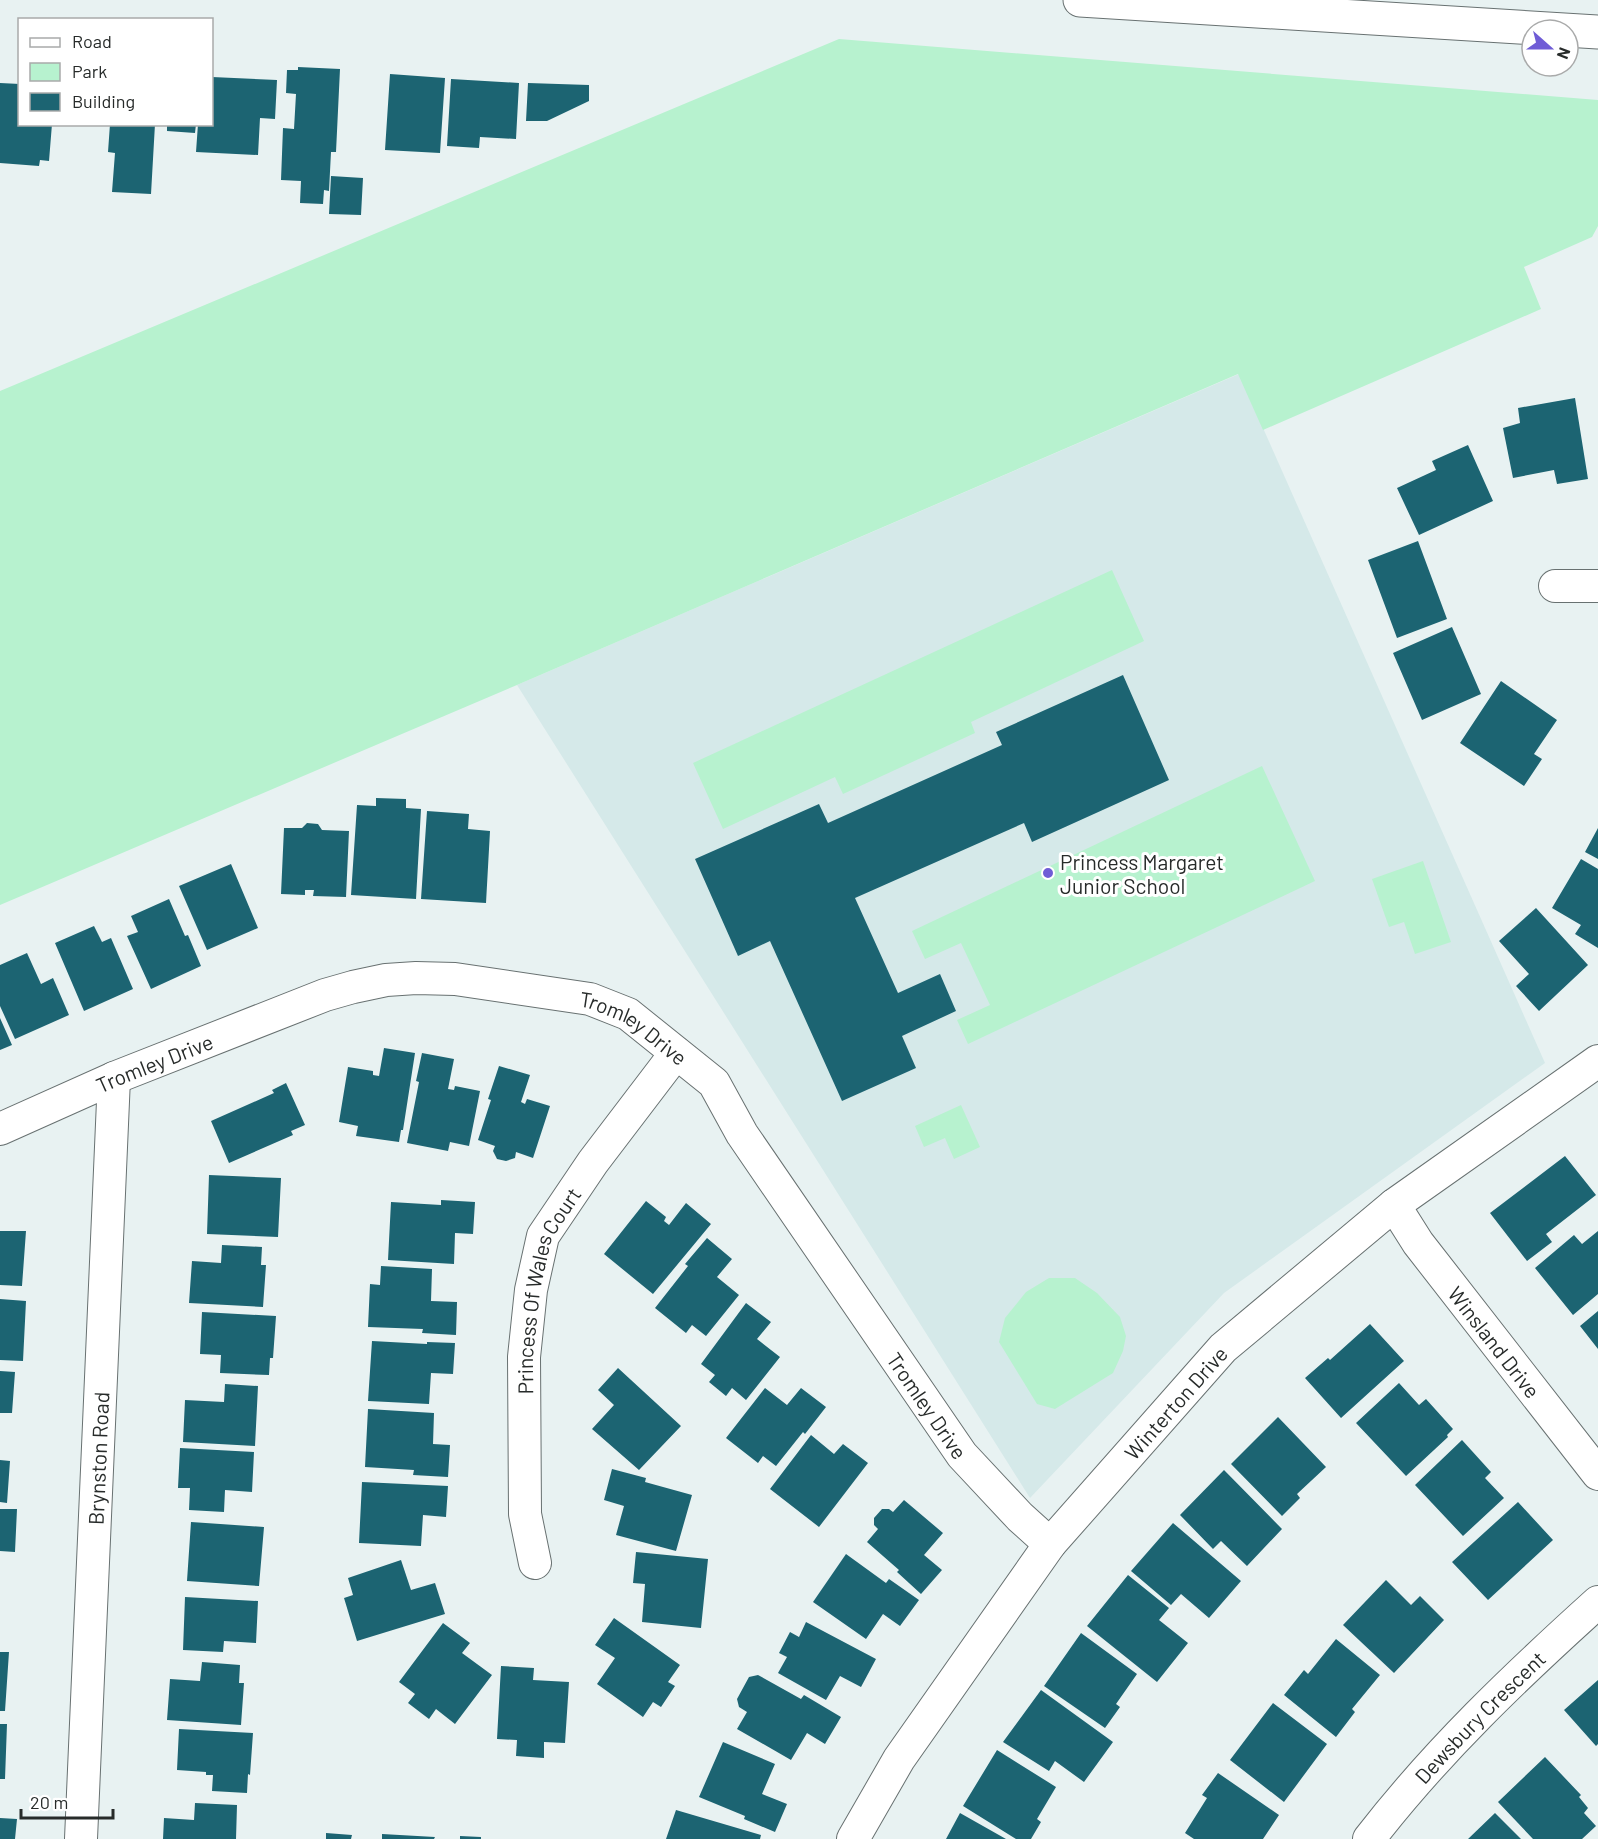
<svg xmlns="http://www.w3.org/2000/svg" width="1598" height="1839" font-family="Barlow,sans-serif">
  <style>
    .built { fill: #d5e9e9 }
    .green { fill: #b7f2cf }
    .building { fill: #1c6472 }
    .lines { fill: none; stroke-linecap: round; stroke-linejoin: round }
    .street-casing { stroke: #687171; stroke-width: 34 }
    .secondary-casing { stroke: #687171; stroke-width: 35 }
    .street { stroke: #fff; stroke-width: 32 }
    .secondary { stroke: #fff; stroke-width: 33 }
    .poi-dot { fill: #6f5cd6; stroke: #fff; stroke-width: 2 }
    .labels { text-anchor: middle; dominant-baseline: central; stroke-width: 6; stroke-linejoin: round; paint-order: stroke }
    .poi-label { font-size: 21px; fill: #272b2a; stroke: #fff; text-anchor: start }
    .street-label { font-size: 21px; fill: #272b2a; stroke: #fff }
  </style>
  <rect width="100%" height="100%" fill="#e8f2f2"/>
  <path class="built" d="M 1239,374 L 1545,1063 L 1224,1293 L 1030,1498 L 517,685 Z"/>
  <path class="green" d="M 839,39 L 1598,100 L 1598,226 L 1592,237 L 1524,267 L 1541,309 L 1263,430 L 1238,374 L 517,685 L 0,905 L 0,391 Z
    M 1112,570 L 1144,641 L 971,722 L 975,733 L 843,794 L 835,777 L 723,829 L 693,763 Z
    M 1262,766 L 1315,881 L 968,1044 L 957,1020 L 990,1005 L 961,943 L 925,959 L 912,931 Z
    M 1423,861 L 1451,942 L 1415,954 L 1404,922 L 1389,927 L 1372,879 Z
    M 961,1105 L 980,1147 L 954,1159 L 945,1138 L 924,1147 L 915,1126 Z
    M 1049,1278 L 1075,1278 L 1097,1293 L 1120,1317 L 1126,1336 L 1123,1351 L 1113,1373 L 1055,1409 L 1037,1404 L 999,1342 L 1005,1318 L 1026,1292 Z"/>
  <path class="building" d="M 298,67 L 340,69 L 336,152 L 331,152 L 329,191 L 324,190 L 323,204 L 300,203 L 301,181 L 281,180 L 283,128 L 294,129 L 296,94 L 286,93 L 287,70 L 298,70 Z
    M 390,74 L 445,78 L 440,153 L 385,150 Z
    M 212,77 L 277,80 L 275,119 L 260,118 L 258,155 L 196,152 L 198,124 L 212,124 Z
    M 451,79 L 519,83 L 516,139 L 480,137 L 479,148 L 447,146 Z
    M 0,83 L 20,84 L 20,124 L 52,124 L 49,161 L 40,160 L 39,166 L 0,163 Z
    M 528,83 L 589,85 L 589,101 L 547,121 L 526,121 Z
    M 110,124 L 155,124 L 151,194 L 112,192 L 115,153 L 108,152 Z
    M 167,124 L 196,124 L 195,133 L 167,131 Z
    M 331,176 L 363,178 L 361,215 L 329,214 Z
    M 1575,398 L 1588,479 L 1557,484 L 1554,470 L 1513,478 L 1503,428 L 1520,423 L 1518,408 Z
    M 1468,445 L 1493,501 L 1419,535 L 1397,488 L 1436,470 L 1432,461 Z
    M 1418,541 L 1447,619 L 1397,638 L 1368,560 Z
    M 1452,627 L 1481,694 L 1422,720 L 1393,653 Z
    M 1123,675 L 1169,780 L 1032,842 L 1024,823 L 855,898 L 898,993 L 940,974 L 956,1011 L 902,1036 L 916,1068 L 842,1101 L 770,941 L 738,956 L 695,859 L 819,804 L 828,823 L 1002,745 L 996,732 Z
    M 1501,681 L 1557,720 L 1534,754 L 1542,759 L 1524,786 L 1460,743 Z
    M 376,798 L 406,799 L 406,808 L 421,809 L 416,899 L 351,895 L 357,805 L 376,806 Z
    M 427,811 L 469,814 L 468,829 L 490,831 L 486,903 L 421,899 Z
    M 307,823 L 318,824 L 322,830 L 349,831 L 346,897 L 313,896 L 314,890 L 305,890 L 305,895 L 281,894 L 284,828 L 302,828 Z
    M 1598,828 L 1598,859 L 1585,852 Z
    M 1581,859 L 1598,869 L 1598,948 L 1575,934 L 1581,925 L 1552,908 Z
    M 231,864 L 258,928 L 207,950 L 179,886 Z
    M 169,899 L 185,936 L 188,935 L 201,966 L 151,989 L 127,936 L 138,932 L 131,916 Z
    M 1536,908 L 1588,965 L 1539,1011 L 1516,986 L 1529,974 L 1499,941 Z
    M 94,926 L 102,942 L 111,938 L 133,989 L 84,1011 L 55,943 Z
    M 27,953 L 41,984 L 53,978 L 69,1015 L 15,1039 L 0,1006 L 0,965 Z
    M 0,1018 L 12,1045 L 0,1050 Z
    M 384,1048 L 415,1053 L 403,1130 L 401,1130 L 399,1142 L 356,1136 L 358,1126 L 339,1122 L 348,1067 L 373,1071 L 373,1075 L 379,1076 Z
    M 422,1053 L 454,1059 L 448,1089 L 454,1090 L 455,1086 L 480,1091 L 469,1146 L 450,1142 L 448,1151 L 407,1143 L 419,1082 L 416,1081 Z
    M 499,1066 L 530,1075 L 521,1102 L 525,1104 L 527,1099 L 550,1106 L 533,1158 L 516,1152 L 515,1158 L 506,1161 L 497,1159 L 493,1151 L 495,1146 L 478,1140 L 491,1100 L 488,1099 Z
    M 286,1083 L 305,1125 L 291,1131 L 293,1135 L 229,1163 L 211,1121 L 274,1093 L 272,1090 Z
    M 1565,1156 L 1596,1195 L 1546,1234 L 1552,1242 L 1527,1261 L 1490,1213 Z
    M 209,1175 L 281,1178 L 278,1237 L 207,1234 Z
    M 441,1200 L 475,1202 L 473,1234 L 455,1233 L 454,1264 L 388,1260 L 391,1202 L 441,1205 Z
    M 646,1201 L 666,1217 L 664,1221 L 669,1225 L 686,1203 L 711,1224 L 653,1294 L 604,1254 Z
    M 0,1231 L 26,1231 L 22,1286 L 0,1285 Z
    M 1598,1231 L 1598,1294 L 1573,1315 L 1535,1268 L 1574,1235 L 1582,1244 Z
    M 707,1238 L 732,1259 L 717,1277 L 739,1295 L 706,1336 L 692,1325 L 686,1333 L 655,1308 L 688,1266 L 685,1264 Z
    M 222,1245 L 262,1247 L 261,1265 L 266,1265 L 263,1307 L 189,1303 L 192,1261 L 221,1263 Z
    M 381,1266 L 432,1269 L 431,1301 L 457,1302 L 456,1335 L 422,1333 L 423,1329 L 368,1327 L 370,1284 L 380,1285 Z
    M 0,1299 L 26,1301 L 23,1361 L 0,1360 Z
    M 746,1303 L 771,1322 L 757,1339 L 780,1357 L 746,1400 L 732,1388 L 726,1396 L 709,1382 L 715,1375 L 701,1364 Z
    M 1598,1311 L 1598,1349 L 1580,1326 Z
    M 202,1312 L 276,1316 L 273,1358 L 270,1358 L 269,1375 L 220,1373 L 221,1355 L 200,1354 Z
    M 1370,1324 L 1404,1361 L 1341,1418 L 1305,1378 L 1328,1358 L 1330,1360 Z
    M 372,1341 L 427,1344 L 427,1342 L 455,1343 L 453,1374 L 431,1373 L 429,1404 L 368,1401 Z
    M 618,1368 L 681,1426 L 639,1470 L 592,1429 L 614,1405 L 598,1390 Z
    M 0,1371 L 15,1372 L 12,1413 L 0,1413 Z
    M 1399,1383 L 1419,1405 L 1426,1399 L 1453,1429 L 1447,1435 L 1448,1437 L 1406,1476 L 1356,1423 Z
    M 225,1384 L 258,1386 L 255,1446 L 183,1442 L 185,1400 L 224,1402 Z
    M 765,1388 L 787,1405 L 801,1388 L 826,1407 L 805,1434 L 803,1432 L 776,1466 L 763,1456 L 758,1463 L 726,1438 Z
    M 368,1409 L 434,1413 L 433,1444 L 450,1445 L 448,1477 L 413,1475 L 414,1470 L 365,1467 Z
    M 1278,1417 L 1326,1467 L 1297,1494 L 1300,1498 L 1282,1516 L 1231,1464 Z
    M 811,1435 L 834,1454 L 843,1444 L 868,1463 L 819,1527 L 770,1489 Z
    M 1462,1440 L 1491,1472 L 1485,1478 L 1504,1498 L 1463,1536 L 1415,1485 Z
    M 180,1448 L 254,1452 L 252,1492 L 225,1490 L 224,1512 L 189,1510 L 190,1488 L 178,1488 Z
    M 0,1460 L 10,1461 L 7,1503 L 0,1502 Z
    M 612,1469 L 646,1478 L 645,1482 L 692,1495 L 676,1551 L 616,1535 L 624,1506 L 604,1500 Z
    M 1224,1470 L 1282,1529 L 1247,1566 L 1221,1541 L 1213,1549 L 1180,1515 Z
    M 362,1482 L 448,1486 L 446,1517 L 423,1515 L 421,1546 L 359,1543 Z
    M 904,1500 L 943,1533 L 924,1555 L 942,1570 L 921,1594 L 897,1572 L 899,1570 L 867,1542 L 878,1529 L 874,1525 L 874,1518 L 882,1509 L 889,1509 L 893,1512 Z
    M 1518,1502 L 1553,1540 L 1488,1600 L 1452,1562 Z
    M 0,1509 L 17,1509 L 15,1552 L 0,1551 Z
    M 191,1522 L 264,1527 L 259,1586 L 187,1581 Z
    M 1173,1523 L 1241,1581 L 1209,1618 L 1181,1594 L 1171,1605 L 1131,1571 Z
    M 636,1552 L 708,1559 L 701,1628 L 642,1622 L 645,1584 L 633,1583 Z
    M 846,1554 L 886,1583 L 889,1579 L 919,1600 L 900,1626 L 883,1614 L 866,1639 L 813,1602 Z
    M 401,1560 L 411,1590 L 435,1583 L 445,1614 L 357,1641 L 344,1598 L 353,1595 L 348,1578 Z
    M 1128,1575 L 1169,1608 L 1159,1620 L 1188,1643 L 1157,1682 L 1087,1626 Z
    M 1386,1580 L 1411,1605 L 1420,1596 L 1444,1620 L 1394,1673 L 1343,1625 Z
    M 185,1597 L 258,1601 L 256,1643 L 224,1641 L 223,1652 L 183,1650 Z
    M 614,1618 L 680,1665 L 668,1682 L 675,1686 L 661,1707 L 653,1702 L 643,1717 L 597,1684 L 615,1658 L 595,1645 Z
    M 806,1622 L 876,1659 L 861,1687 L 840,1676 L 826,1700 L 778,1673 L 787,1657 L 779,1653 L 790,1632 L 799,1637 Z
    M 443,1623 L 470,1643 L 462,1653 L 492,1675 L 455,1724 L 436,1709 L 429,1719 L 408,1703 L 415,1694 L 399,1682 Z
    M 1081,1633 L 1137,1674 L 1116,1704 L 1120,1707 L 1105,1728 L 1044,1686 Z
    M 1336,1639 L 1380,1675 L 1352,1709 L 1355,1712 L 1336,1737 L 1284,1695 L 1304,1670 L 1308,1674 Z
    M 0,1652 L 9,1652 L 5,1711 L 0,1711 Z
    M 202,1662 L 240,1665 L 239,1683 L 244,1683 L 241,1725 L 167,1720 L 170,1679 L 200,1681 Z
    M 501,1666 L 534,1668 L 533,1680 L 569,1682 L 565,1743 L 544,1742 L 544,1758 L 516,1756 L 517,1740 L 497,1739 Z
    M 758,1675 L 801,1699 L 804,1695 L 841,1717 L 825,1744 L 807,1733 L 791,1760 L 737,1729 L 747,1712 L 739,1707 L 737,1699 L 749,1677 Z
    M 1598,1680 L 1598,1744 L 1596,1746 L 1564,1710 Z
    M 1041,1690 L 1113,1742 L 1084,1782 L 1055,1761 L 1049,1771 L 1003,1742 Z
    M 1273,1703 L 1327,1744 L 1284,1802 L 1230,1760 Z
    M 0,1724 L 7,1724 L 5,1779 L 0,1779 Z
    M 179,1729 L 253,1733 L 250,1775 L 248,1774 L 247,1793 L 212,1791 L 213,1775 L 206,1775 L 206,1772 L 177,1770 Z
    M 723,1742 L 775,1764 L 762,1794 L 787,1804 L 775,1832 L 744,1819 L 745,1816 L 699,1797 Z
    M 997,1750 L 1056,1787 L 1037,1819 L 1041,1822 L 1031,1839 L 1016,1839 L 963,1806 Z
    M 1545,1757 L 1581,1795 L 1579,1797 L 1588,1808 L 1584,1813 L 1596,1826 L 1582,1839 L 1533,1839 L 1498,1802 Z
    M 1218,1773 L 1279,1815 L 1263,1839 L 1194,1839 L 1185,1833 L 1207,1798 L 1202,1795 Z
    M 195,1803 L 237,1805 L 236,1839 L 163,1839 L 164,1818 L 194,1820 Z
    M 676,1810 L 761,1835 L 760,1839 L 666,1839 Z
    M 960,1813 L 1006,1839 L 946,1839 Z
    M 1495,1813 L 1521,1839 L 1468,1839 Z
    M 0,1818 L 17,1819 L 15,1839 L 0,1839 Z
    M 326,1833 L 352,1835 L 351,1839 L 326,1839 Z
    M 382,1834 L 435,1837 L 434,1839 L 382,1839 Z
    M 460,1836 L 481,1837 L 481,1839 L 460,1839 Z"/>
  <g class="lines">
    <g class="street-casing">
      <g id="street">
        <path d="M 1555,586 L 1598,586"/>
        <path id="s1" d="M 0,1129 L 114,1078 L 325,995 L 353,987 L 386,980 L 416,978 L 455,979 L 590,999 L 628,1014 L 714,1083 L 742,1134 L 962,1455 L 1020,1517 L 1050,1544"/>
        <path id="s2" d="M 1394,1205 L 1418,1243 L 1598,1474"/>
        <path id="s3" d="M 535,1563 L 525,1514 L 524,1357 L 531,1290 L 543,1236 L 593,1162 L 676,1053"/>
        <path id="s4" d="M 81,1839 L 114,1078"/>
        <path id="s5" d="M 853,1839 L 899,1759 L 1050,1544 L 1223,1348 L 1394,1205 L 1598,1061"/>
        <path id="s6" d="M 1369,1839 C 1437,1751 1516,1676 1598,1602"/>
      </g>
    </g>
    <g class="secondary-casing">
      <path id="secondary" d="M 1080,0 L 1598,32"/>
    </g>
    <use href="#street" class="street"/>
    <use href="#secondary" class="secondary"/>
  </g>
  <circle class="poi-dot" cx="1048" cy="873" r="6"/>
  <g class="labels">
    <g class="poi-label">
      <text x="1060" y="861">Princess Margaret<tspan x="1060" dy="24">Junior School</tspan></text>
    </g>
    <g class="street-label">
      <text stroke="none"><textPath href="#s1" startOffset="672">Tromley Drive</textPath></text>
      <text stroke="none"><textPath href="#s1" startOffset="168">Tromley Drive</textPath></text>
      <text stroke="none"><textPath href="#s3" startOffset="278">Princess Of Wales Court</textPath></text>
      <text stroke="none"><textPath href="#s2" startOffset="170">Winsland Drive</textPath></text>
      <text stroke="none"><textPath href="#s5" startOffset="544">Winterton Drive</textPath></text>
      <text stroke="none"><textPath href="#s1" startOffset="1158">Tromley Drive</textPath></text>
      <text stroke="none"><textPath href="#s4" startOffset="381">Brynston Road</textPath></text>
      <text stroke="none"><textPath href="#s6" startOffset="165">Dewsbury Crescent</textPath></text>
    </g>
  </g>
  <rect x="18" y="18" width="195" height="108" fill="#ffffff" stroke="#a9aaaa" stroke-width="1.5"/>
  <rect x="30" y="38" width="30" height="9" fill="#ffffff" stroke="#a9aaaa" stroke-width="1.5"/>
  <text x="72" y="48" font-size="18" fill="#272b2a">Road</text>
  <rect x="30" y="63" width="30" height="18" fill="#b7f2cf" stroke="#a9aaaa" stroke-width="1.5"/>
  <text x="72" y="78" font-size="18" fill="#272b2a">Park</text>
  <rect x="30" y="93" width="30" height="18" fill="#1c6472" stroke="#a9aaaa" stroke-width="1.5"/>
  <text x="72" y="108" font-size="18" fill="#272b2a">Building</text>
  <g transform="translate(1550 48) rotate(111)"><circle r="28" fill="#ffffff" stroke="#a9aaaa" stroke-width="1.5"/>
  <path d="M0-4.5L10 22L0 15L-10 22Z" fill="#6f5cd6"/>
  <text y="-9" font-size="16" font-weight="bold" text-anchor="middle" fill="#272b2a">N</text>
  </g>
  <path d="M21 1809v9h92v-9" fill="none" stroke="#272b2a" stroke-width="3"/>
  <text x="30" y="1809" font-size="18" fill="#272b2a" stroke="#ffffff" stroke-width="4.5" paint-order="stroke">20 m</text>
</svg>
